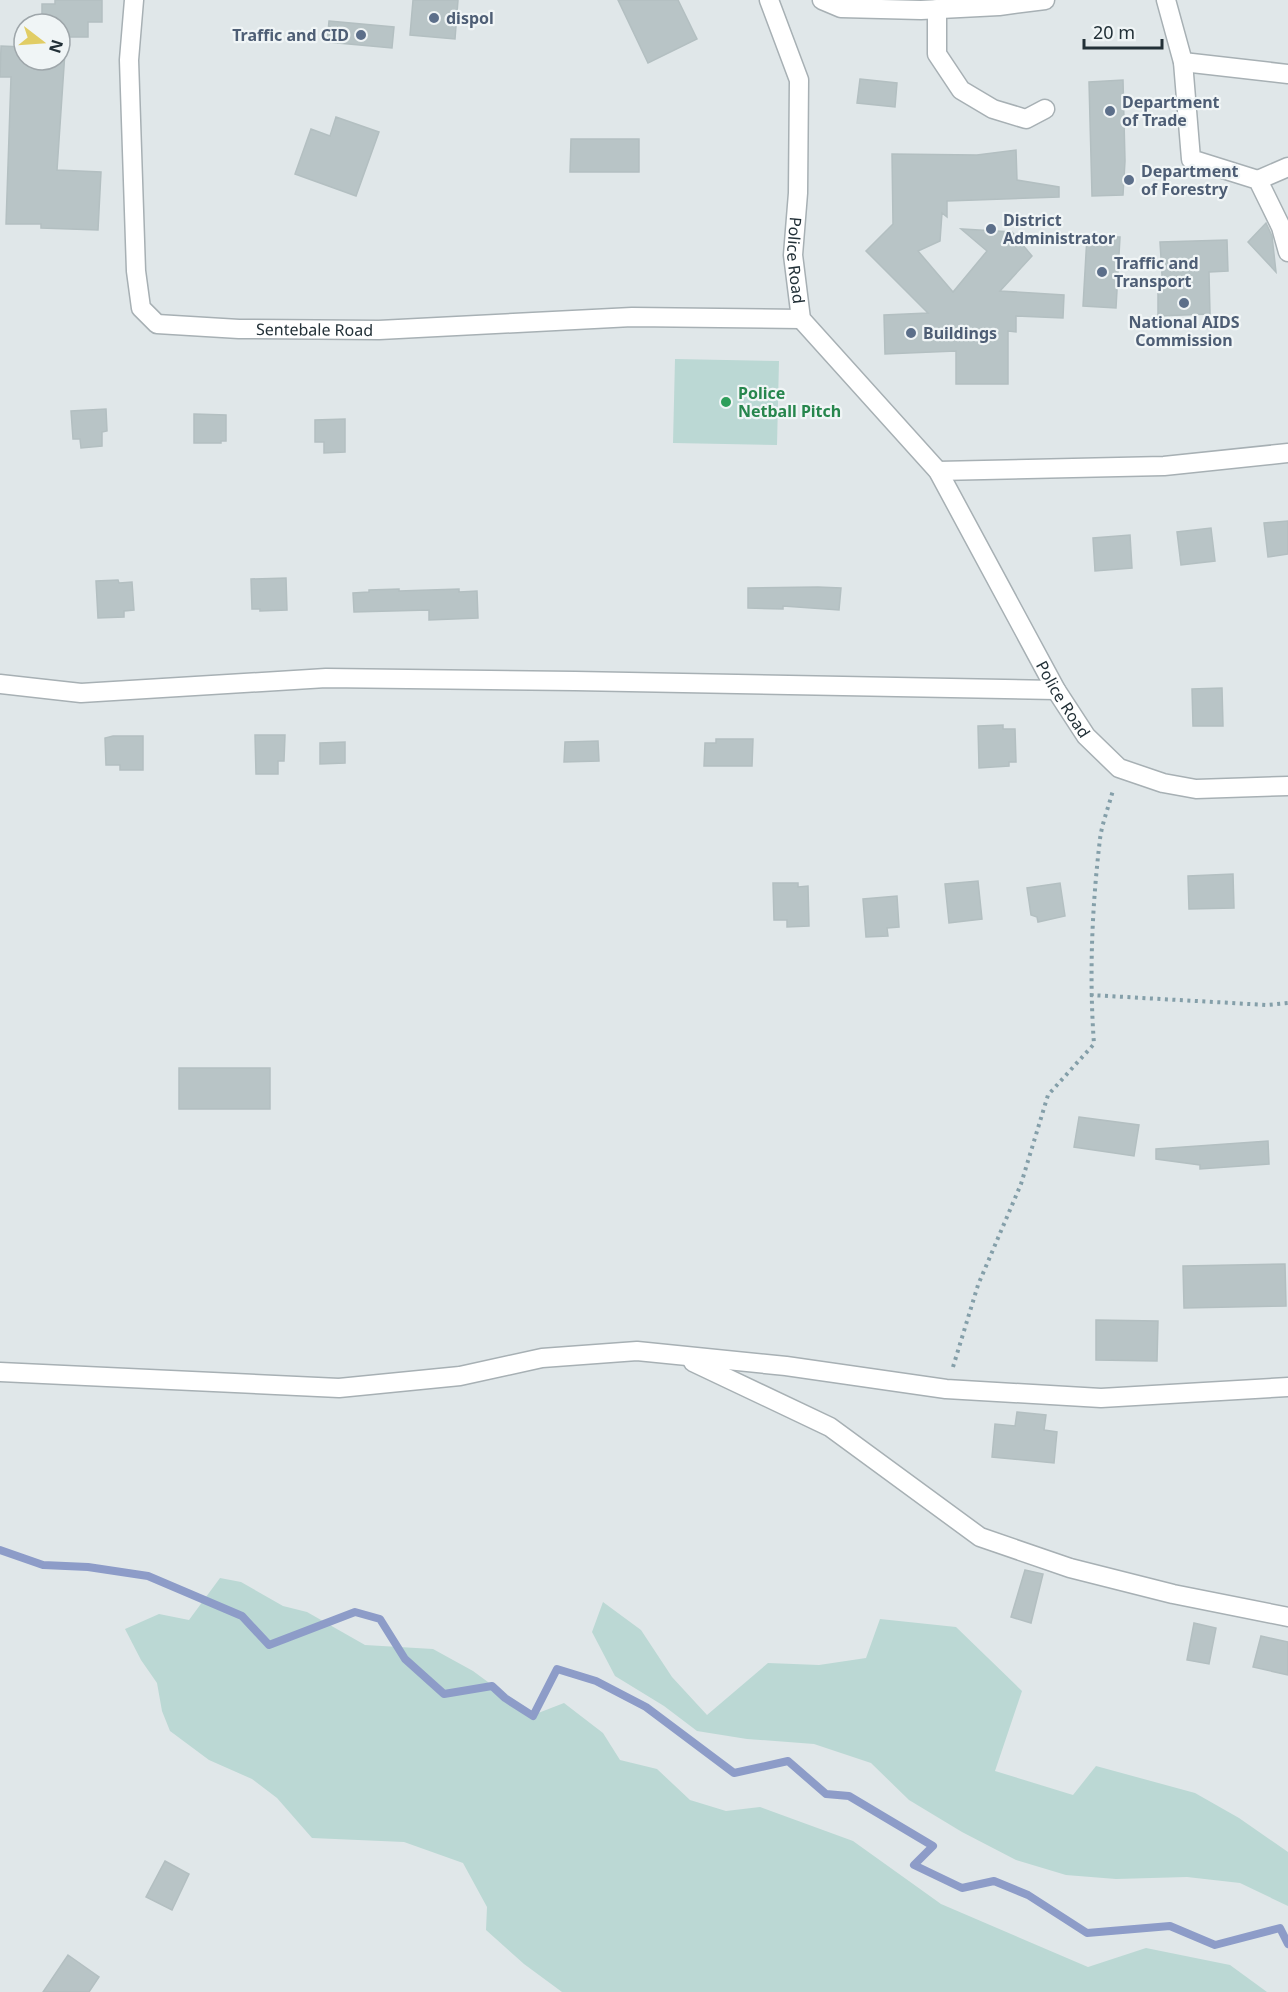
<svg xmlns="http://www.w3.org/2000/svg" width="1288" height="1992" font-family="'Noto Sans',sans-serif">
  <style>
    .green { fill: #bbd8d4 }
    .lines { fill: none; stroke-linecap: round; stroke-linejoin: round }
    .stream { stroke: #8d9cc8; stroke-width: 8 }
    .building { fill: #b8c4c6; stroke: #b3bfc1; stroke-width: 1.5 }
    .minor-casing { stroke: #a7b0b4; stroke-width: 21 }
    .path { stroke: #849fa9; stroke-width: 4; stroke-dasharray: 3 4.5; stroke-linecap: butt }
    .minor { stroke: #fff; stroke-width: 18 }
    .service-dot { fill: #5c6f8a; stroke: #f0f5f6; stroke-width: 2 }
    .leisure-dot { fill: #2e9e5b; stroke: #f0f5f6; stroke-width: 2 }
    .labels { text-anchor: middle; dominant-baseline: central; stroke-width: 4.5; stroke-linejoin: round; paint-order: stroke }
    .service-label { font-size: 16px; font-weight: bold; fill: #4e5e75; stroke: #f0f5f6; text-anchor: start }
    .street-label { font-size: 16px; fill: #223037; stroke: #f0f5f6 }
    .leisure-label { font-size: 16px; font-weight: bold; fill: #27864d; stroke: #f0f5f6; text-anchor: start }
  </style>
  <rect width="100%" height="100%" fill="#e0e7e9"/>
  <path class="green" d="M 675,359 L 779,361 L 777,445 L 673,443 Z
    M 220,1578 L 241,1582 L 283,1606 L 307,1612 L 365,1645 L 433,1649 L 473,1671 L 533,1715 L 564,1703 L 603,1733 L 620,1760 L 657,1769 L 690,1800 L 726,1811 L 760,1807 L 853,1841 L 941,1904 L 1088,1967 L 1146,1948 L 1230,1965 L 1267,1992 L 562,1992 L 524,1964 L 486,1930 L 487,1907 L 463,1863 L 404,1842 L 312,1838 L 277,1798 L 252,1779 L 209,1760 L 170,1731 L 162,1711 L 157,1683 L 141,1660 L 125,1629 L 159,1614 L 189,1620 Z
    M 603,1602 L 641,1630 L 672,1677 L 707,1715 L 768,1663 L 819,1665 L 866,1658 L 880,1619 L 956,1627 L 1022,1691 L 995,1771 L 1073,1795 L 1096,1766 L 1195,1793 L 1239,1818 L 1288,1852 L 1288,1906 L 1240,1883 L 1187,1877 L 1116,1879 L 1066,1875 L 1016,1860 L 962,1832 L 909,1800 L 871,1763 L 814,1744 L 747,1739 L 697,1731 L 664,1706 L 615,1676 L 592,1632 Z"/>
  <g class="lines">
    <path class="stream" d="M 0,1550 L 43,1565 L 88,1567 L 148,1576 L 242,1616 L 269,1645 L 355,1612 L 380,1619 L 405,1659 L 444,1694 L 492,1686 L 505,1698 L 533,1716 L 557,1669 L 596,1681 L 646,1707 L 734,1773 L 788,1761 L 826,1794 L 849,1796 L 933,1846 L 914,1865 L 962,1888 L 994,1881 L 1028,1895 L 1087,1933 L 1170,1926 L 1215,1945 L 1280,1928 L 1288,1944"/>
  </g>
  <path class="building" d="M 55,0 L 102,0 L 102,22 L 88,22 L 88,37 L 66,37 L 57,170 L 101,172 L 98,230 L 41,228 L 41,224 L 6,224 L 11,77 L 0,77 L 1,46 L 24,47 L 24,60 L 60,60 L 60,24 L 42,24 L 42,4 L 55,4 Z
    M 413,0 L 458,0 L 455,39 L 410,35 Z
    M 618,0 L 678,0 L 697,39 L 648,63 Z
    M 329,21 L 394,27 L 392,48 L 327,42 Z
    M 860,79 L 897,83 L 895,107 L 857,103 Z
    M 1123,80 L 1125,161 L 1123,195 L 1092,196 L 1089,82 Z
    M 336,117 L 379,132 L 356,196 L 295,174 L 311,129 L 330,136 Z
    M 571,139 L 639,139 L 639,172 L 570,172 Z
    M 1016,150 L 1017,180 L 1059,187 L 1059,197 L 947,201 L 947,217 L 942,213 L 940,241 L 918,251 L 953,292 L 987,251 L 961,229 L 1012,232 L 1032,256 L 1000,291 L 1064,295 L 1063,318 L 1016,316 L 1016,332 L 1008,331 L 1008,384 L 956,384 L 956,351 L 885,354 L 884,315 L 928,313 L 866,251 L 893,224 L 892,154 L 977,155 Z
    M 1266,223 L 1272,236 L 1276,272 L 1248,242 Z
    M 1087,236 L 1120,237 L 1116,308 L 1083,306 Z
    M 1227,240 L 1228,271 L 1209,272 L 1210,314 L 1158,316 L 1158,291 L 1163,291 L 1160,242 Z
    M 106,409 L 107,431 L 102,432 L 102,446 L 81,448 L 80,439 L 73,439 L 71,411 Z
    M 194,414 L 226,415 L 226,441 L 221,441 L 221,443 L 194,443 Z
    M 345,419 L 345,452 L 324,453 L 324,442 L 315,442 L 315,420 Z
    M 1288,521 L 1288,554 L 1268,557 L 1264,523 Z
    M 1211,528 L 1215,561 L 1181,565 L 1177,532 Z
    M 1130,535 L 1132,568 L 1095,571 L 1093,538 Z
    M 286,578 L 287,610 L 260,611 L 260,609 L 252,609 L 251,579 Z
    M 118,580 L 119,583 L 132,582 L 134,610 L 124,611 L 124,617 L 98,618 L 96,581 Z
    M 818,587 L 841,588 L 839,610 L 783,606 L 783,609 L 748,608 L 748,588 Z
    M 399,589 L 399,591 L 459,589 L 459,592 L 477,591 L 478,618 L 429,620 L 429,610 L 354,612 L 353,593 L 369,592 L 369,590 Z
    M 1222,688 L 1223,726 L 1193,726 L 1192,689 Z
    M 1003,725 L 1003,729 L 1015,729 L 1016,762 L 1009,762 L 1009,766 L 979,768 L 978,726 Z
    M 255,735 L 285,735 L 284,761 L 278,761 L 278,774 L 256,774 Z
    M 113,736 L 143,736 L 143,770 L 120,770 L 120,765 L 106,765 L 105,738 Z
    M 716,739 L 753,739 L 752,766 L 704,766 L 705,743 L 716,743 Z
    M 598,741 L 599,761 L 564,762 L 565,742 Z
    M 345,742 L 345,763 L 320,764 L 320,743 Z
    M 1233,874 L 1234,908 L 1189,909 L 1188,876 Z
    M 978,881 L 982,919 L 949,923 L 945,884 Z
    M 773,883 L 798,883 L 798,887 L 808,886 L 809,926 L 787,927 L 787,920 L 774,920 Z
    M 1060,883 L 1065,916 L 1038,922 L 1037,917 L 1031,915 L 1027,888 Z
    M 897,896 L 899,927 L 887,928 L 888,936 L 866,937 L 863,899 Z
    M 179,1068 L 270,1068 L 270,1109 L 179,1109 Z
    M 1079,1117 L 1139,1125 L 1134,1156 L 1074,1147 Z
    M 1268,1141 L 1269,1164 L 1200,1169 L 1200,1165 L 1156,1159 L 1156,1149 Z
    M 1285,1264 L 1286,1306 L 1184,1308 L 1183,1266 Z
    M 1096,1320 L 1158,1321 L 1157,1361 L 1096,1360 Z
    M 1017,1412 L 1046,1415 L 1044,1430 L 1057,1432 L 1054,1463 L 992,1457 L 995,1424 L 1015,1426 Z
    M 1025,1570 L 1043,1574 L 1031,1623 L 1011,1617 Z
    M 1194,1623 L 1216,1628 L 1209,1664 L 1187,1660 Z
    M 1261,1636 L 1288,1642 L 1288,1675 L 1253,1667 Z
    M 165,1861 L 189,1874 L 172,1910 L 146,1897 Z
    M 68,1955 L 99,1977 L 89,1992 L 43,1992 Z"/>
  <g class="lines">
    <g class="minor-casing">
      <g id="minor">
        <path id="s1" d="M 134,0 L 129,60 L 136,271 L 141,308 L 157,324 L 239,329 L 379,330 L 632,317 L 801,319"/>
        <path id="s2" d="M 769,0 L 799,80 L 798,193 L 793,255 L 801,319 L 938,471 L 1056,690 L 1086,736 L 1119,768 L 1163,783 L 1196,789 L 1288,786"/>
        <path d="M 822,0 L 841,8 L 921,10 L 999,6 L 1045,0"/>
        <path d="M 1166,0 L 1183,62 L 1191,159 L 1258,180 L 1281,227 L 1288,252"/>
        <path d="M 937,9 L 937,54 L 961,90 L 993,109 L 1026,119 L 1045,109"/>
        <path d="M 1183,62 L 1288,74"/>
        <path d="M 1258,180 L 1288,167"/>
        <path d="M 938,471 L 1164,466 L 1288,453"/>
        <path d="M 0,684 L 81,693 L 326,678 L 575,681 L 1056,690"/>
        <path d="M 693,1362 L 830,1427 L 980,1537 L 1070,1568 L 1173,1594 L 1288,1617"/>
        <path d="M 0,1372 L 339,1388 L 460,1376 L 542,1358 L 637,1351 L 786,1366 L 946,1389 L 1101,1398 L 1288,1387"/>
      </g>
    </g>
    <path class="path" d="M 1090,995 L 1267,1005 L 1288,1003
      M 953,1367 L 978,1285 L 1021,1184 L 1048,1095 L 1094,1044 C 1089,976 1092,906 1100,839 C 1102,823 1109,806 1113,790"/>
    <use href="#minor" class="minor"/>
  </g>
  <g class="service-dot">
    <circle cx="434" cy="18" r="6"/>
    <circle cx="361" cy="35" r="6"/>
    <circle cx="1110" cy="111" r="6"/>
    <circle cx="1129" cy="180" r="6"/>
    <circle cx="991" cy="229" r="6"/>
    <circle cx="1102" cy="272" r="6"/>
    <circle cx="1184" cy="303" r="6"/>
    <circle cx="911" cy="333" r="6"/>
  </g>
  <circle class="leisure-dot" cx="726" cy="402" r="6"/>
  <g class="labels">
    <g class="service-label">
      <text x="446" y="18">dispol</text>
      <text x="349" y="35" text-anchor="end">Traffic and CID</text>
      <text x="1122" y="102">Department<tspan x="1122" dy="18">of Trade</tspan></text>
      <text x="1141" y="171">Department<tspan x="1141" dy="18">of Forestry</tspan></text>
      <text x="1003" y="220">District<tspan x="1003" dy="18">Administrator</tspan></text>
      <text x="1114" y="263">Traffic and<tspan x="1114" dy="18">Transport</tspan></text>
      <text x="1184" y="322" text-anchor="middle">National AIDS<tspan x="1184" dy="18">Commission</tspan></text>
      <text x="923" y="333">Buildings</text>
    </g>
    <g class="street-label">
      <text stroke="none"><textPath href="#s2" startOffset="266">Police Road</textPath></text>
      <text stroke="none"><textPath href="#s1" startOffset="489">Sentebale Road</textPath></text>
      <text stroke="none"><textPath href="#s2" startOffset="790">Police Road</textPath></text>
    </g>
    <g class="leisure-label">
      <text x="738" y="393">Police<tspan x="738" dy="18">Netball Pitch</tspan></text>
    </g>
  </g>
  <g transform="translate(42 42) rotate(107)"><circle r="28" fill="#f0f5f6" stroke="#9ea6aa" stroke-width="1.5"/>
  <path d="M0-4.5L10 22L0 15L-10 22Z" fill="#e1cd65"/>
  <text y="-9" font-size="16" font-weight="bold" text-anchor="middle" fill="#223037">N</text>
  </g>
  <path d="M1084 39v9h78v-9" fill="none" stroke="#223037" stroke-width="3"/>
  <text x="1093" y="39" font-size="18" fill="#223037" stroke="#f0f5f6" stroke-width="4.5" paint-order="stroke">20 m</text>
</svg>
